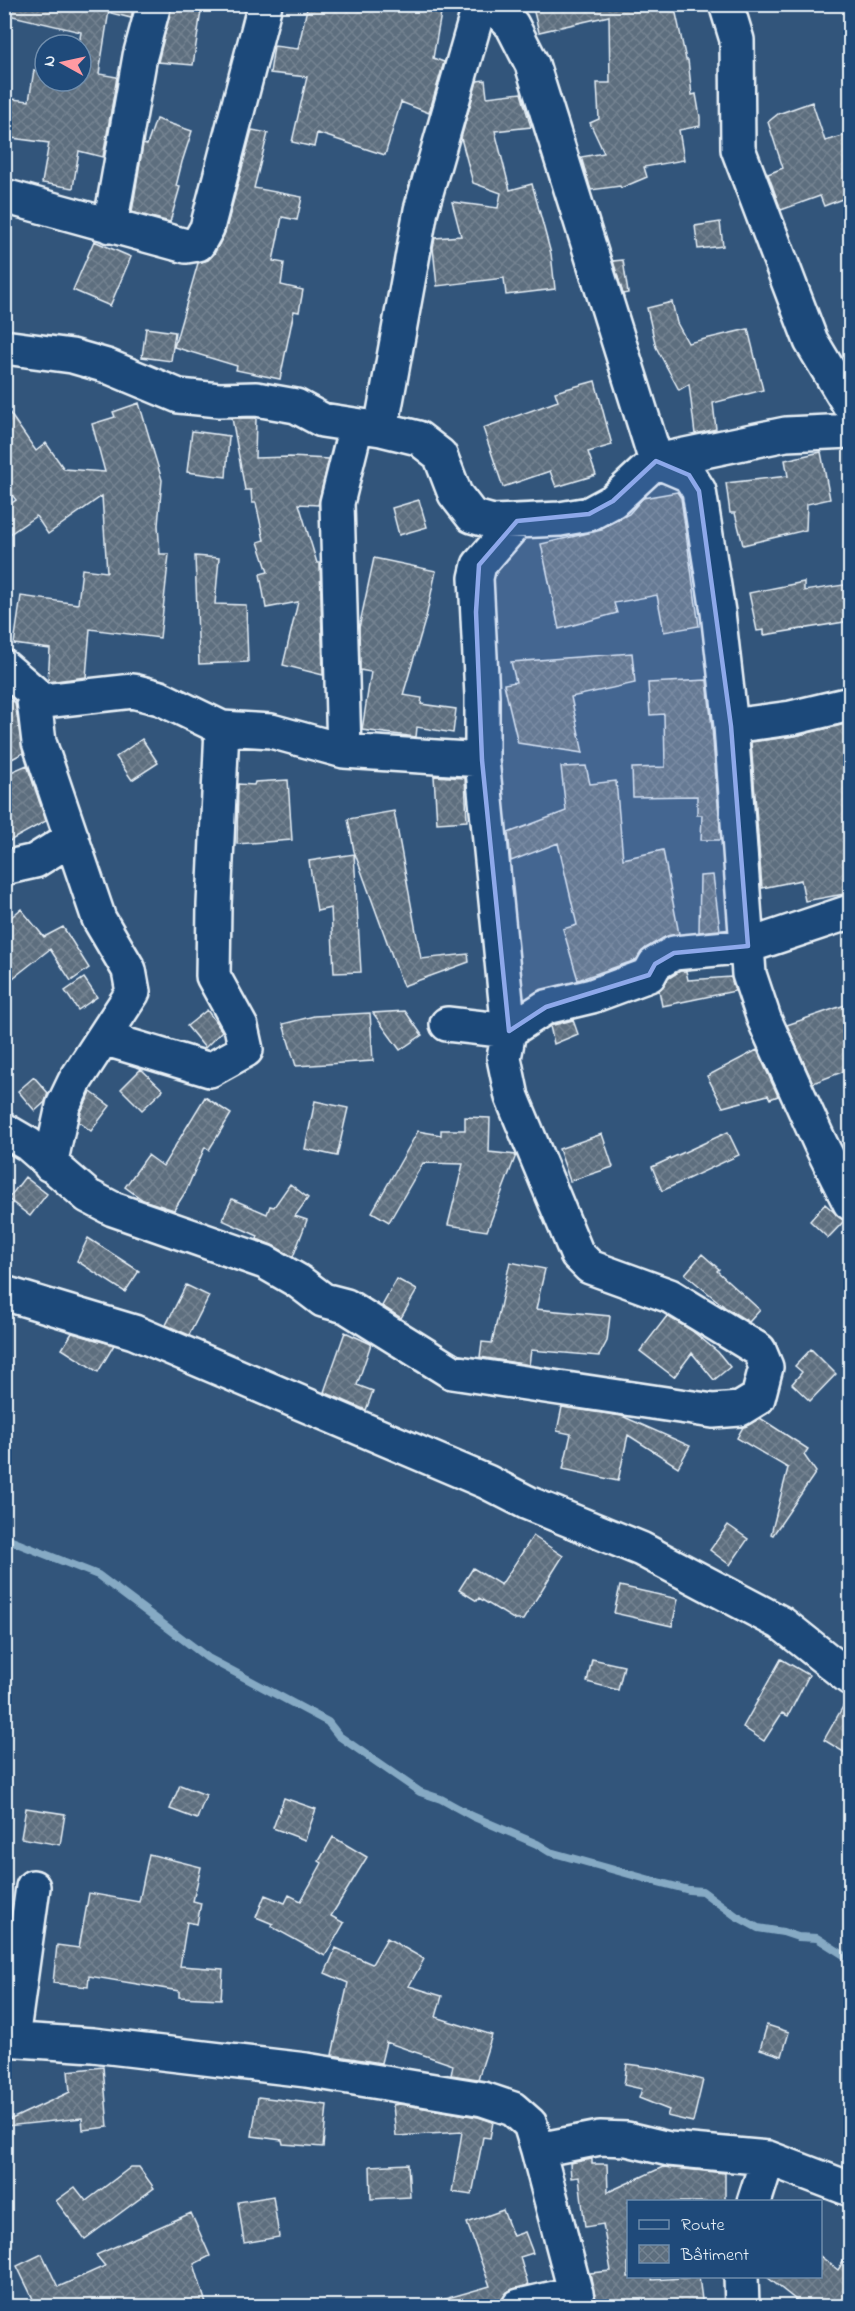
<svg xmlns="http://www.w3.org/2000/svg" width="855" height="2311" font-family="'Indie Flower',sans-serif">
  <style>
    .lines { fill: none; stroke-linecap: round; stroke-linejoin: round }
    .stream { stroke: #86aac4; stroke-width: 8 }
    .building { fill: url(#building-cross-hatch); stroke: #e8f1f8; stroke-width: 1.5 }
    .minor-casing { stroke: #e8f1f8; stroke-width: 38 }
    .minor { stroke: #1f4a7a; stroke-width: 33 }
    .marked { fill: #8da8ea; fill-opacity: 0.2; stroke: #8da8ea; stroke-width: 4.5; stroke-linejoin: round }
  </style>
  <defs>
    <pattern id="building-cross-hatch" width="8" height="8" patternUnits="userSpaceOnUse" patternTransform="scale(1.5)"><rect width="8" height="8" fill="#5d6e7e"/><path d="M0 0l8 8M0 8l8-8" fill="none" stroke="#748391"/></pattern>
  </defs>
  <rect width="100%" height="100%" fill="#32557b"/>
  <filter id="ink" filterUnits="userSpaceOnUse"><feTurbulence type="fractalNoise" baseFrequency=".0167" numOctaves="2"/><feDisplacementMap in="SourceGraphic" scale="12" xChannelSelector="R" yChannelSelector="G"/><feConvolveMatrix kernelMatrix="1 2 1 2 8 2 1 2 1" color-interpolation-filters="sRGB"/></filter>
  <g filter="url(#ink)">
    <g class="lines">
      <path class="stream" d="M 4,1538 L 98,1575 L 208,1658 L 328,1722 L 339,1736 L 420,1792 L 441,1799 L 472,1816 L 537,1844 L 550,1852 L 654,1881 L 689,1890 L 702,1891 L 736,1916 L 758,1928 L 783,1932 L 798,1937 L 817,1938 L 850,1959"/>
    </g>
    <path class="building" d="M 4,4 L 110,4 L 99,74 L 117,77 L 103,157 L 79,151 L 73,188 L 42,183 L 49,143 L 4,137 L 4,98 L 29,101 L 34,70 L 45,73 L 45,81 L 81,81 L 81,45 L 79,45 L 81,32 L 4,14 Z
      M 112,4 L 134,4 L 131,18 L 111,13 Z
      M 172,4 L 202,4 L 193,65 L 158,62 Z
      M 308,4 L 420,4 L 442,8 L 433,58 L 444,62 L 429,113 L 401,102 L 385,155 L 317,133 L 314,147 L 292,142 L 307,77 L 270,73 L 274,46 L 298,49 Z
      M 532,4 L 674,4 L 686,60 L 688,60 L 692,95 L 696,94 L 700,117 L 700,126 L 679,130 L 684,160 L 644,167 L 647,177 L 621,188 L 620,186 L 591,190 L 581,157 L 604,153 L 590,123 L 599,119 L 597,83 L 610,83 L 609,16 L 539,32 Z
      M 485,80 L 487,97 L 521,93 L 531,127 L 495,131 L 510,190 L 532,184 L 551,254 L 555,289 L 506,295 L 504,278 L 437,286 L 433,248 L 435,238 L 461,236 L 452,202 L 498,208 L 501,193 L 473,183 L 461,138 L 477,81 Z
      M 812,102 L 825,141 L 850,134 L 850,196 L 824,206 L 820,196 L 781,210 L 768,174 L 783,168 L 768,122 L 778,114 Z
      M 156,119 L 192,131 L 182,162 L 176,186 L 180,187 L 170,222 L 132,212 L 143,144 L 147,145 Z
      M 252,130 L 268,133 L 254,188 L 302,197 L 297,220 L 282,217 L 273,261 L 284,263 L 281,285 L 303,290 L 299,312 L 294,311 L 280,379 L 236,370 L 237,366 L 174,347 L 198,263 L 208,260 L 214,254 L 225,233 Z
      M 720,222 L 723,246 L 698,249 L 695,226 Z
      M 94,241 L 131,257 L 110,306 L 73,290 Z
      M 623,260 L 628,293 L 623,294 L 613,261 Z
      M 672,302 L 677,323 L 688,343 L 748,329 L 763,390 L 713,403 L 716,429 L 695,434 L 689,384 L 679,390 L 656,347 L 647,308 Z
      M 146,328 L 175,332 L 171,361 L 142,357 Z
      M 595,381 L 612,445 L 588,452 L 596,475 L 556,487 L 550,471 L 503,487 L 483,428 L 558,401 L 555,392 Z
      M 139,403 L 162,480 L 158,525 L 160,554 L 169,554 L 160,638 L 90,629 L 86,677 L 48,682 L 50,649 L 14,644 L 21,596 L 78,604 L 82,569 L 107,572 L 102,496 L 48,534 L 36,516 L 4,538 L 4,508 L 16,500 L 4,484 L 4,405 L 36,451 L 46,443 L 64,469 L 105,472 L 92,424 L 115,417 L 113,412 Z
      M 232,418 L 256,418 L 255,458 L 290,457 L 329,459 L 318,505 L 299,504 L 317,563 L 320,563 L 323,675 L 283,665 L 298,602 L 266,608 L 260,574 L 268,572 L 258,542 L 264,540 L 256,503 L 252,503 L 251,490 L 245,490 Z
      M 192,431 L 229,436 L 226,477 L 187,472 Z
      M 821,452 L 830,499 L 807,504 L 806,530 L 743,545 L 735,513 L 730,513 L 726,483 L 788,476 L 785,460 Z
      M 677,492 L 681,498 L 699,626 L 664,632 L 657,595 L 614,603 L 617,613 L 559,629 L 541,544 L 602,530 L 602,528 L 629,514 L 643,498 Z
      M 419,500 L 427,527 L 399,535 L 392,508 Z
      M 195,556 L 219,558 L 215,604 L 246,605 L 248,662 L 199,664 Z
      M 374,558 L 436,571 L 426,617 L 403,695 L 422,698 L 421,704 L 456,709 L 453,733 L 417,727 L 416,737 L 362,730 L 371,672 L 360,670 L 359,628 Z
      M 804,582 L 804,591 L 850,584 L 850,621 L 764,635 L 764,630 L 757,631 L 749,593 Z
      M 632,653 L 635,683 L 571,697 L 583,753 L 518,743 L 504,684 L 516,682 L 511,662 Z
      M 707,680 L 712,728 L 721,840 L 701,840 L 702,815 L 697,815 L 697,796 L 633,797 L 632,768 L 665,767 L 664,714 L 650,715 L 648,683 Z
      M 4,692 L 15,703 L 23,753 L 12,759 L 4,746 Z
      M 850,723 L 850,893 L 805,901 L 801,880 L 762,888 L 751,742 L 795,736 Z
      M 142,739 L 158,763 L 132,780 L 116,757 Z
      M 27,765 L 46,821 L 4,844 L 4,775 Z
      M 586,766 L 590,784 L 616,781 L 623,859 L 663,850 L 679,934 L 665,937 L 646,948 L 636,960 L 578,980 L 563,929 L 577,925 L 558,843 L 511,861 L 508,833 L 566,811 L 561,767 Z
      M 434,776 L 465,778 L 467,821 L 437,823 Z
      M 288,780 L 292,840 L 237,844 L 238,784 L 254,785 L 255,782 Z
      M 394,811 L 421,959 L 468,954 L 469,962 L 403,986 L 354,851 L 348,819 Z
      M 354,854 L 361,972 L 334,973 L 331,908 L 317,911 L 309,861 Z
      M 713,875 L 720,930 L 699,932 L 700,876 Z
      M 21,909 L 44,937 L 63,927 L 89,968 L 71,981 L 50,949 L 4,985 L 4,923 Z
      M 680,971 L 686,971 L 688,980 L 731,977 L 735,991 L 662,1006 L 659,990 L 669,978 Z
      M 84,978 L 97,997 L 78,1010 L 65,991 Z
      M 845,1005 L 850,1020 L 850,1069 L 813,1083 L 787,1025 Z
      M 207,1010 L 222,1031 L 205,1048 L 187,1026 Z
      M 405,1011 L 422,1035 L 400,1050 L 373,1013 Z
      M 370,1013 L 373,1061 L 296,1066 L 283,1024 L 314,1016 Z
      M 573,1020 L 578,1034 L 554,1044 L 550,1026 Z
      M 757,1050 L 778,1096 L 770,1099 L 768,1095 L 723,1107 L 707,1076 Z
      M 141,1069 L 163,1090 L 142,1110 L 121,1089 Z
      M 34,1077 L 48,1093 L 45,1102 L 35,1111 L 18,1091 Z
      M 91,1092 L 110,1106 L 91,1131 L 79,1122 L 81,1112 Z
      M 205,1097 L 231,1114 L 209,1150 L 205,1147 L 186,1191 L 174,1210 L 143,1200 L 125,1187 L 148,1155 L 163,1166 Z
      M 315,1101 L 348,1108 L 337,1156 L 305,1149 Z
      M 465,1117 L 490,1118 L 489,1152 L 516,1155 L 487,1231 L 448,1225 L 463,1164 L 423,1163 L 389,1222 L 372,1212 L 418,1131 L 441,1135 L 441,1130 L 465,1130 Z
      M 728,1132 L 739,1155 L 662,1191 L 652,1167 Z
      M 602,1134 L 613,1167 L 570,1181 L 559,1149 Z
      M 25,1177 L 47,1194 L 30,1216 L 8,1199 Z
      M 290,1184 L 308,1198 L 295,1216 L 307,1220 L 293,1257 L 274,1246 L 257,1239 L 258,1236 L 222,1220 L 232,1199 L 267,1214 L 270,1206 L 274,1207 Z
      M 825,1204 L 844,1221 L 828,1238 L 810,1221 Z
      M 88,1238 L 139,1271 L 125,1292 L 77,1261 Z
      M 702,1254 L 719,1269 L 717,1271 L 760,1310 L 749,1322 L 726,1308 L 685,1274 Z
      M 510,1262 L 545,1269 L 536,1309 L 610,1316 L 607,1341 L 599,1356 L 531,1350 L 529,1365 L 480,1357 L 482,1342 L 492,1343 Z
      M 397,1279 L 417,1290 L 401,1318 L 382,1306 Z
      M 186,1285 L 209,1296 L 189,1335 L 166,1325 Z
      M 667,1316 L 691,1330 L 718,1352 L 730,1367 L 714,1380 L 692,1353 L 674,1377 L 640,1351 Z
      M 345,1332 L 371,1344 L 357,1385 L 373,1391 L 366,1410 L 324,1392 Z
      M 72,1333 L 114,1345 L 98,1372 L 62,1349 Z
      M 811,1349 L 836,1374 L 810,1401 L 792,1384 L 802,1372 L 795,1366 Z
      M 562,1407 L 622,1416 L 690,1446 L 678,1467 L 628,1435 L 618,1481 L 563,1469 L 571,1434 L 557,1431 Z
      M 760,1418 L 808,1449 L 804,1455 L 816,1472 L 773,1535 L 771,1534 L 788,1468 L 737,1438 L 743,1427 Z
      M 728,1525 L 748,1539 L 730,1565 L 710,1550 Z
      M 533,1536 L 563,1556 L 523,1620 L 515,1620 L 479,1598 L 477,1601 L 459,1590 L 473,1568 L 501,1585 Z
      M 620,1586 L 678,1599 L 672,1626 L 614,1613 Z
      M 592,1659 L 624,1666 L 618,1690 L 587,1682 Z
      M 781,1659 L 809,1675 L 788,1716 L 782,1713 L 764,1741 L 743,1727 Z
      M 849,1696 L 850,1696 L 850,1756 L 824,1740 Z
      M 180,1785 L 206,1795 L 197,1819 L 170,1809 Z
      M 284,1798 L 316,1809 L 305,1840 L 273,1828 Z
      M 26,1808 L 65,1814 L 60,1845 L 21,1838 Z
      M 333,1837 L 367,1857 L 331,1916 L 344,1923 L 325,1956 L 272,1927 L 273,1924 L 256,1917 L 265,1895 L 285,1903 L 289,1895 L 301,1901 L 322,1863 L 319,1861 Z
      M 149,1854 L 201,1867 L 193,1901 L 201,1903 L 197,1924 L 187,1922 L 180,1966 L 223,1969 L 221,1999 L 179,1997 L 179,1991 L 89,1976 L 88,1987 L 53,1983 L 57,1945 L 79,1948 L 89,1893 L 139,1902 Z
      M 387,1938 L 424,1959 L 409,1986 L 442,1996 L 436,2017 L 492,2035 L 478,2079 L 451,2075 L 453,2065 L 386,2042 L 381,2063 L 332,2055 L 348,1983 L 325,1973 L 336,1948 L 372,1964 Z
      M 767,2025 L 789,2032 L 782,2056 L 760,2049 Z
      M 627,2064 L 656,2068 L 703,2080 L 693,2122 L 667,2116 L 669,2110 L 639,2098 L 642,2089 L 624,2085 Z
      M 103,2067 L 108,2127 L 83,2130 L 82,2118 L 6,2126 L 5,2122 L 70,2092 L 68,2071 Z
      M 258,2097 L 327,2105 L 323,2147 L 283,2144 L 282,2140 L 252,2136 Z
      M 400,2104 L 478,2117 L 493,2122 L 490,2138 L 483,2137 L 472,2195 L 452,2192 L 462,2132 L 396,2136 L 393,2105 Z
      M 592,2159 L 592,2164 L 607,2164 L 608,2192 L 663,2167 L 725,2173 L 725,2202 L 628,2202 L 628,2277 L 652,2277 L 652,2280 L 699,2277 L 703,2307 L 597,2307 L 590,2273 L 611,2271 L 603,2224 L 585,2227 L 579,2177 L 571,2178 L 570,2163 Z
      M 408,2164 L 410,2197 L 371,2199 L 370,2166 Z
      M 131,2167 L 139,2167 L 154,2188 L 85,2239 L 56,2201 L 75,2187 L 86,2201 Z
      M 273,2196 L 279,2237 L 244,2243 L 238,2202 Z
      M 503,2210 L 513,2236 L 525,2232 L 533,2253 L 520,2257 L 528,2285 L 507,2292 L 501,2305 L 495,2307 L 442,2307 L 441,2300 L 490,2286 L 467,2223 Z
      M 191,2213 L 210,2256 L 194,2264 L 207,2307 L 16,2307 L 33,2299 L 17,2266 L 42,2254 L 58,2287 L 105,2266 L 96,2255 Z
      M 850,2251 L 850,2307 L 805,2307 L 767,2277 L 820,2277 L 820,2256 L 838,2270 Z"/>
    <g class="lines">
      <g class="minor-casing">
        <path id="minor" d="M 491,4 L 512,25 L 532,64 L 656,461 L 689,475 L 699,491 L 718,612 L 731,726 L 749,974 L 764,1019 L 820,1143 L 850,1203
          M 726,4 L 737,40 L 738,149 L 811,341 L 850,406
          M 4,196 L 186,246 L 198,244 L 207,228 L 265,4
          M 110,226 L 140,56 L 154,4
          M 4,347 L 72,356 L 107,366 L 179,396 L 219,400 L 256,399 L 296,406 L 322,420 L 381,429 L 418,438 L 440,455 L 455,494 L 472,516 L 493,522 L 560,519 L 589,514 L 613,501 L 656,461 L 786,434 L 850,431
          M 381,429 L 421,210 L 480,4
          M 4,667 L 33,692 L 39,742 L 99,919 L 129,970 L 133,992 L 75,1081 L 63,1106 L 50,1165
          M 35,702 L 133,691 L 160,698 L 222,728 L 271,731 L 344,751 L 482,760
          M 731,726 L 791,718 L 850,704
          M 344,751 L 337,503 L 356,426
          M 4,868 L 35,861 L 72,838
          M 447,1024 L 509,1031 L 546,1007 L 592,996 L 649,975 L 655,964 L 674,953 L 748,946 L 850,912
          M 103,1038 L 210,1070 L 246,1050 L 241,1027 L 213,976 L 214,905 L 222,728
          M 4,1130 L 28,1144 L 88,1196 L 113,1209 L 265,1262 L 298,1281 L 323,1300 L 346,1306 L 452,1372 L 713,1411 L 740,1409 L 758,1398 L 766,1367 L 759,1350 L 670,1296 L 590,1267 L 577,1254 L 512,1097 L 504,1058 L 509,1031 L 482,760 L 482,696 L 476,578 L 479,565 L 517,521
          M 4,1293 L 134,1332 L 487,1482 L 528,1503 L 641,1549 L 781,1623 L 850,1678
          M 4,2039 L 93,2045 L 306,2070 L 483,2099 L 513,2109 L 530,2124 L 538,2150 L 579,2306
          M 12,2039 L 33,1887
          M 538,2150 L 600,2138 L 627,2139 L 669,2149 L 768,2158 L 850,2189
          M 754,2202 L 768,2158
          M 741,2276 L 742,2306
          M 519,2306 L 576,2293"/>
      </g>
      <use href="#minor" class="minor"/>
    </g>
  </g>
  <path class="marked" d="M 656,461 L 689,475 L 699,491 L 731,726 L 748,946 L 674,953 L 655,964 L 649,975 L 546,1007 L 509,1031 L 482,760 L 476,612 L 479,565 L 517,521 L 589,514 L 613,501 Z"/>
  <rect width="855" height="2311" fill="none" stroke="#1f4a7a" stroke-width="24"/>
  <rect x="12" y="12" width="831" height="2287" fill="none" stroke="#e8f1f8" stroke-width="2" filter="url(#ink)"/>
  <rect x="627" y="2200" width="195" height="78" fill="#1f4a7a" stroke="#6f8dac" stroke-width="1.5"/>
  <rect x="639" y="2220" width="30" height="9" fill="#1f4a7a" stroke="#6f8dac" stroke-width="1.5"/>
  <text x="681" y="2230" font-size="18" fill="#e8f1f8">Route</text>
  <rect x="639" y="2245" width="30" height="18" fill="url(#building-cross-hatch)" stroke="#6f8dac" stroke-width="1.5"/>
  <text x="681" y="2260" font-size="18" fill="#e8f1f8">Bâtiment</text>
  <g transform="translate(63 63) rotate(278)"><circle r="28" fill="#1f4a7a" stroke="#6f8dac" stroke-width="1.5"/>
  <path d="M0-4.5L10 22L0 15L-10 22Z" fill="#ff9aa2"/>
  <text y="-9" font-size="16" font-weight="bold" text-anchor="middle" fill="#e8f1f8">N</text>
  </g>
</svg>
